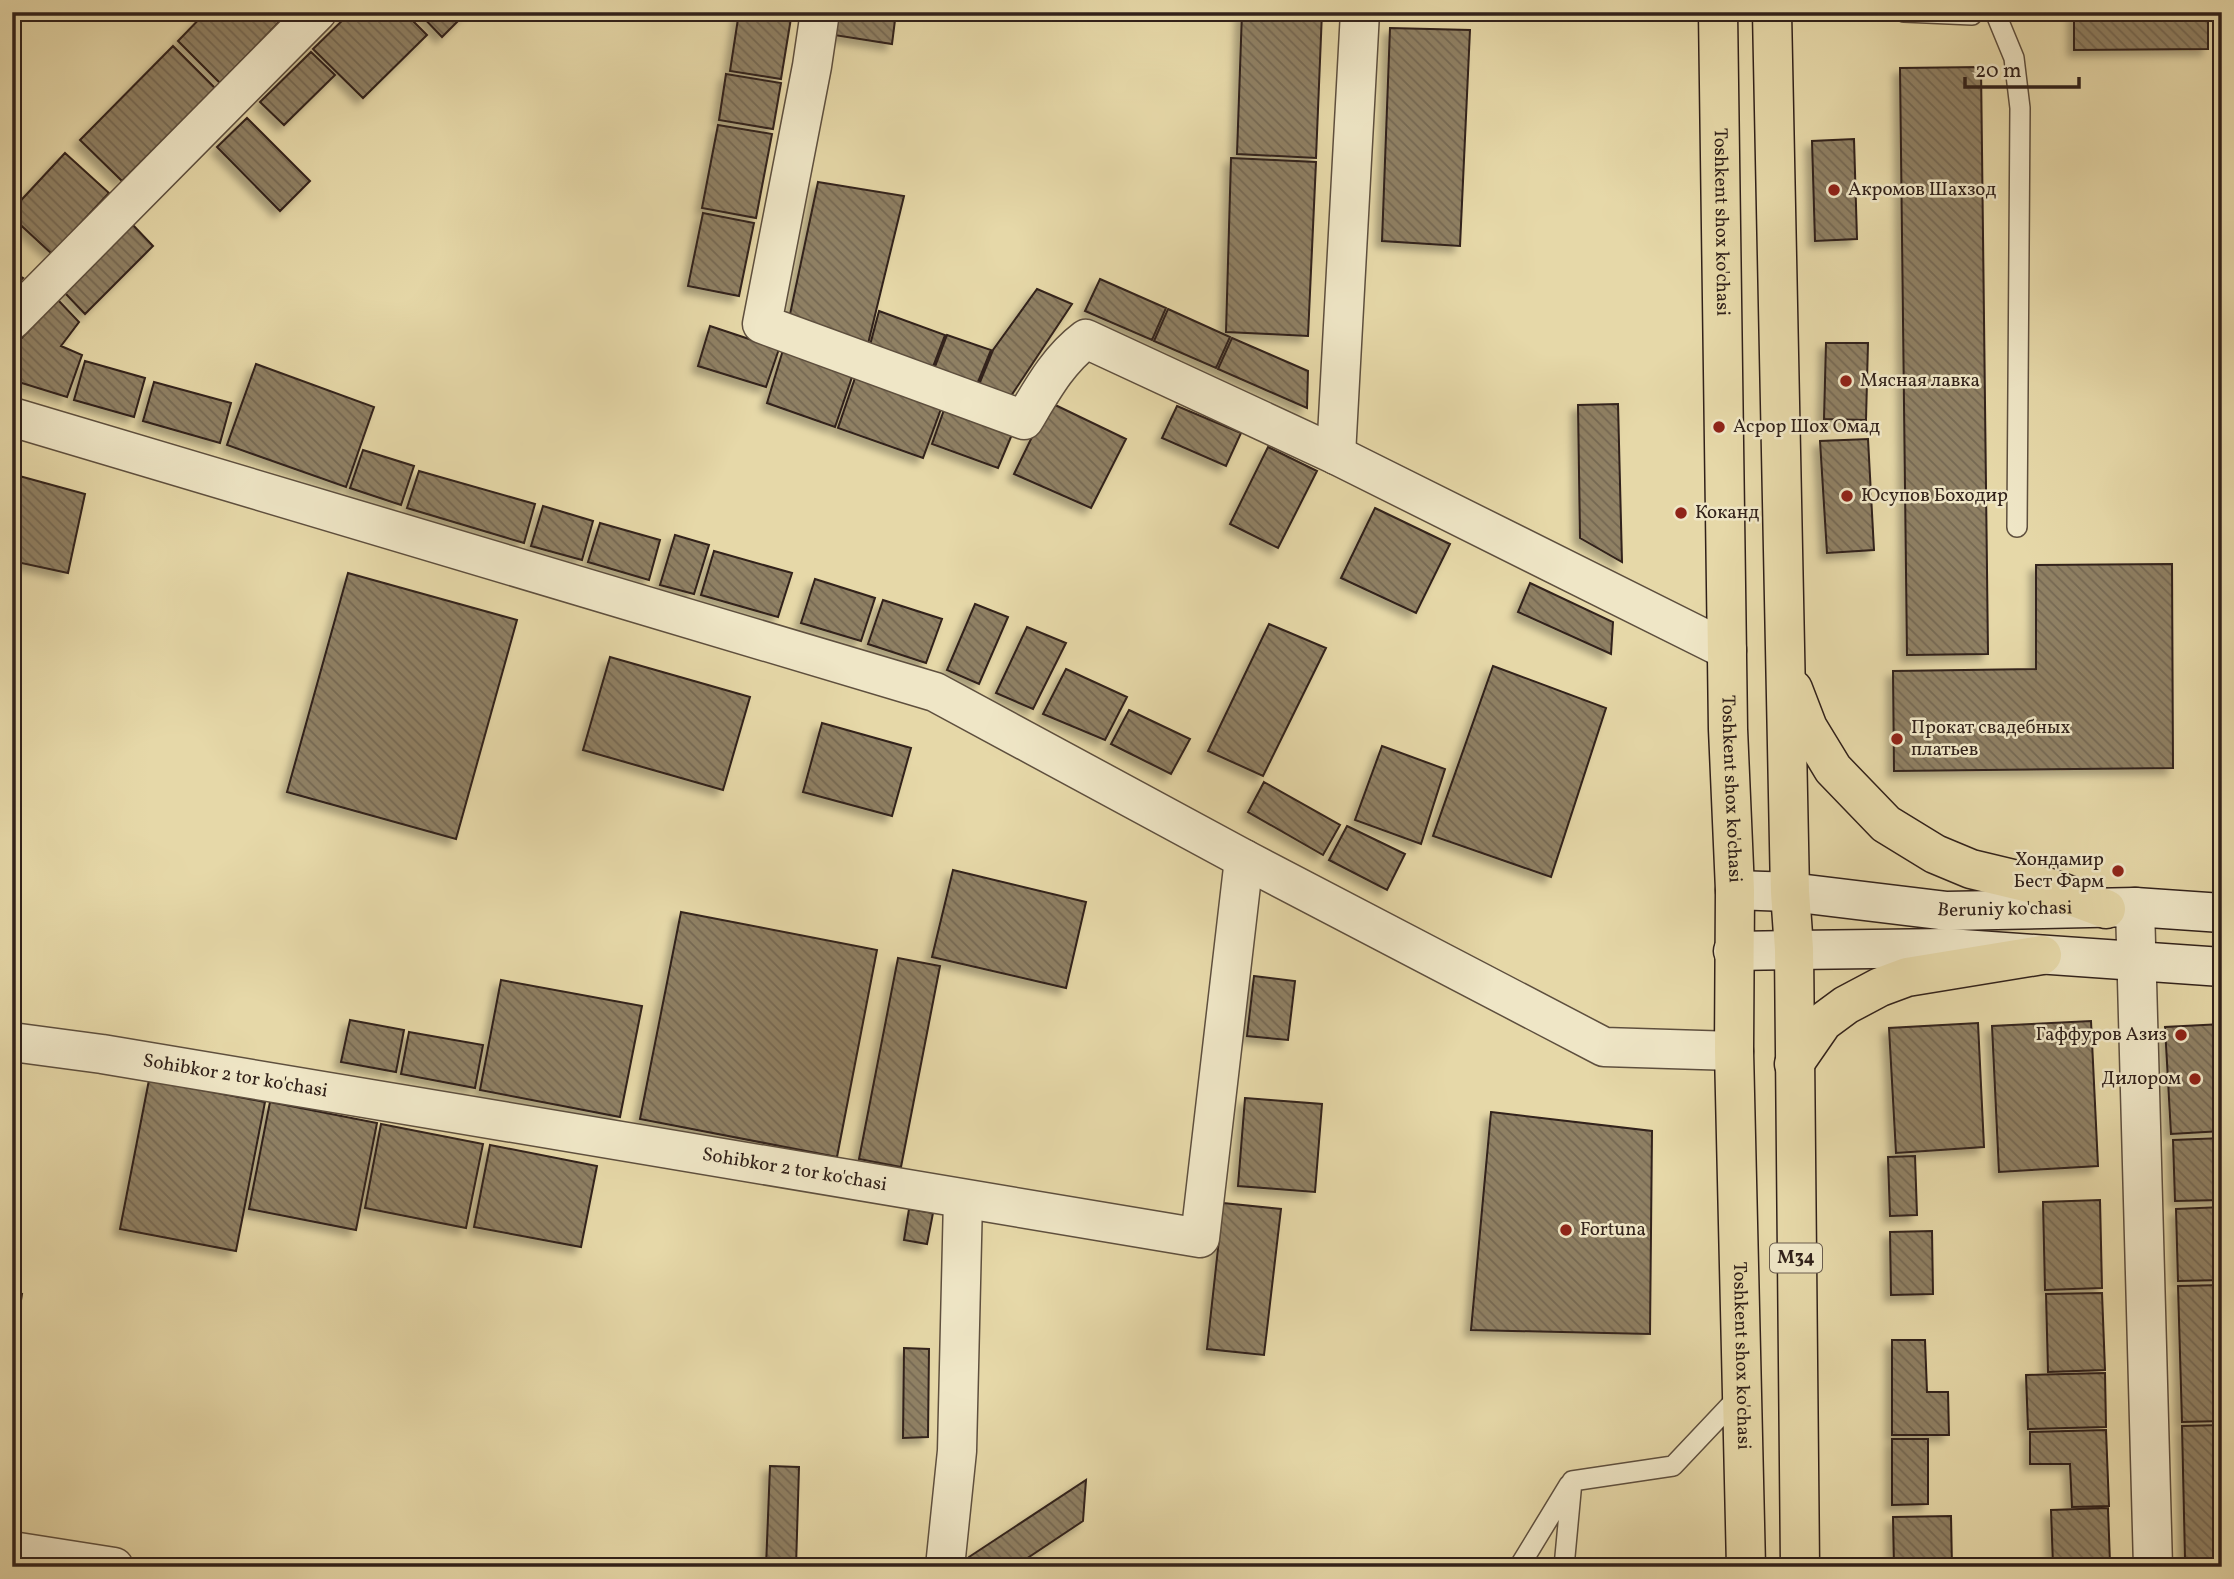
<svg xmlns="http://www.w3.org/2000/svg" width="2234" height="1579" font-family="Vollkorn,serif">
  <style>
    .building { fill: url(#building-back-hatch); stroke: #31211a; stroke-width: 2; filter: url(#shadow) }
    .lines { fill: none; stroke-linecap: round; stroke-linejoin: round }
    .service-casing { stroke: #5e4f3e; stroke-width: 22 }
    .minor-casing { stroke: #5e4f3e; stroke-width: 41 }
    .secondary-casing { stroke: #31211a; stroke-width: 41 }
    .primary-casing { stroke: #31211a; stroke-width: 41 }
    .service { stroke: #efe6c6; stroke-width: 19 }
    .minor { stroke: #efe6c6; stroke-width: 38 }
    .secondary { stroke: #efe6c6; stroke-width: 38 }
    .primary { stroke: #e6d8a8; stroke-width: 38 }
    .poi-dot { fill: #8f2418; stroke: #efe6c6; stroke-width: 2.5 }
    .labels { text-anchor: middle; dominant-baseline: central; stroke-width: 5; stroke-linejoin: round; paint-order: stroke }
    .shield { fill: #efe6c6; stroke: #6a5c4e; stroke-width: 2 }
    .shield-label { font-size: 18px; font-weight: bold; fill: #31211a }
    .poi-label { font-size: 19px; fill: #31211a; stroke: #efe6c6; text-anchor: start }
    .street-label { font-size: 19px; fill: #31211a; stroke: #efe6c6 }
  </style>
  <defs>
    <pattern id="building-back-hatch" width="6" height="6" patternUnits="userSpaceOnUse" patternTransform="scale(1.75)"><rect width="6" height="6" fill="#8f8064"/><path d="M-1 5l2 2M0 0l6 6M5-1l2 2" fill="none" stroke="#756852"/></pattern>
    <filter id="shadow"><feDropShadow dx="-6" dy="6" stdDeviation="3.5" flood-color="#0004"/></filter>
  </defs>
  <rect width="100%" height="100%" fill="#e6d8a8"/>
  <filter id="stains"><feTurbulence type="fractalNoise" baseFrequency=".00286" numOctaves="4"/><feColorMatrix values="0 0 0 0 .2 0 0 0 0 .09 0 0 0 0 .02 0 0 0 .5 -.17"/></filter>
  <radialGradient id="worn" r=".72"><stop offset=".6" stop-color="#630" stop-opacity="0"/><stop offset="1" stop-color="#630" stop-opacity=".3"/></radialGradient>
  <path class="building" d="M 206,12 L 285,12 L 287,14 L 220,83 L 178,41 Z
    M 351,12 L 404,12 L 427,35 L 363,98 L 313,49 Z
    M 418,12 L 467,12 L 442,37 Z
    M 739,12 L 791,18 L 781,79 L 730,71 Z
    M 837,12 L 896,12 L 892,44 L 834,35 Z
    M 1242,12 L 1322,12 L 1316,158 L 1237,154 Z
    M 2074,12 L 2208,12 L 2208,49 L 2074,50 Z
    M 1390,28 L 1470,30 L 1460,246 L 1382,241 Z
    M 173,46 L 215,88 L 122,181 L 80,140 Z
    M 311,52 L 335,75 L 284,125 L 260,102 Z
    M 1981,67 L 1988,654 L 1907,655 L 1900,68 Z
    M 726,74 L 781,83 L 773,129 L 719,120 Z
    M 247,118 L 310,181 L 280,211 L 217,147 Z
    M 718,125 L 772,134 L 756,218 L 702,208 Z
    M 1854,139 L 1857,239 L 1815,241 L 1812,141 Z
    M 65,153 L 109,193 L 52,254 L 12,217 L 12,210 Z
    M 1231,158 L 1316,162 L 1308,336 L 1226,332 Z
    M 818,182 L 904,196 L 867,348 L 789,319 Z
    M 703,213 L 754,223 L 739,296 L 688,286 Z
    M 132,224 L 153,246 L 85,314 L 64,292 Z
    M 12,272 L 23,278 L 12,289 Z
    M 1100,279 L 1166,308 L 1152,340 L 1085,311 Z
    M 1037,289 L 1072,304 L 1009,399 L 978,387 L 993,350 Z
    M 58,300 L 79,322 L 61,346 L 82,355 L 67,397 L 12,380 L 12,348 Z
    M 1168,309 L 1230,337 L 1216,368 L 1154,341 Z
    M 879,311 L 945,335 L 931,372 L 869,349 Z
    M 710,326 L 779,349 L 766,387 L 698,366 Z
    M 947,335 L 991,350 L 976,387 L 933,372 Z
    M 1232,338 L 1308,371 L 1307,408 L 1218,369 Z
    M 1826,343 L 1868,343 L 1866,420 L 1824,419 Z
    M 783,350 L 853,374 L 835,427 L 767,403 Z
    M 85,361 L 145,378 L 134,417 L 74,400 Z
    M 256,364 L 374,407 L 346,487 L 227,445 Z
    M 856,375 L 942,406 L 923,458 L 838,428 Z
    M 154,382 L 231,403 L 220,443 L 143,421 Z
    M 1049,402 L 1126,439 L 1091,508 L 1014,474 Z
    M 1618,404 L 1622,562 L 1580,538 L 1578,405 Z
    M 1177,406 L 1241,433 L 1226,466 L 1162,438 Z
    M 945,407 L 1013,432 L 998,468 L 932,444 Z
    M 1868,439 L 1874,550 L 1827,553 L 1820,441 Z
    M 1268,447 L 1317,471 L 1278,548 L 1230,524 Z
    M 363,450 L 414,466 L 401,505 L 350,488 Z
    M 419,471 L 535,504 L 524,543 L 407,508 Z
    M 12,474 L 85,494 L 68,573 L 12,561 Z
    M 543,506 L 593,521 L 582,560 L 531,546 Z
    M 1375,508 L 1450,544 L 1416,613 L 1341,578 Z
    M 600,523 L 660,540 L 649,580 L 588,562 Z
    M 675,535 L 709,545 L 694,594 L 660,585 Z
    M 714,551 L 792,573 L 778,617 L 701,595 Z
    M 2172,564 L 2173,768 L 1894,771 L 1893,671 L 2036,669 L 2036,565 Z
    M 348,573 L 517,620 L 456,839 L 287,792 Z
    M 815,579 L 875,598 L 861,641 L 801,623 Z
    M 1530,583 L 1613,622 L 1611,654 L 1518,612 Z
    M 883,600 L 942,619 L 926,663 L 868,644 Z
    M 975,604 L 1008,617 L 979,684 L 947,670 Z
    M 1269,624 L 1326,648 L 1263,776 L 1208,751 Z
    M 1027,627 L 1066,643 L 1033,709 L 996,693 Z
    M 610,657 L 750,697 L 723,790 L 583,750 Z
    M 1493,666 L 1606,708 L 1551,877 L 1433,836 Z
    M 1066,669 L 1127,697 L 1105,740 L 1043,714 Z
    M 1129,710 L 1190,739 L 1171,774 L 1111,744 Z
    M 822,723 L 911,748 L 892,816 L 803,792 Z
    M 1382,746 L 1445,769 L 1421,844 L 1355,820 Z
    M 1264,782 L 1340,825 L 1323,855 L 1248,812 Z
    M 1347,826 L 1405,854 L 1387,890 L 1329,860 Z
    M 953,870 L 1086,902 L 1066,988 L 932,957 Z
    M 681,912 L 877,950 L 837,1157 L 640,1119 Z
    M 898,958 L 940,966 L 901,1167 L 859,1159 Z
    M 1254,976 L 1295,981 L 1288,1040 L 1247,1036 Z
    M 501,980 L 642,1006 L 620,1117 L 480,1090 Z
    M 350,1020 L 404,1030 L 396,1072 L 341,1062 Z
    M 2091,1021 L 2098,1166 L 1999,1172 L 1992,1026 Z
    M 1978,1023 L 1984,1147 L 1896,1153 L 1889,1028 Z
    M 2222,1024 L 2222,1131 L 2171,1134 L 2165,1027 Z
    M 409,1032 L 483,1045 L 475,1088 L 401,1074 Z
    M 149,1080 L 265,1102 L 236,1251 L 120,1229 Z
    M 1245,1098 L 1322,1104 L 1315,1192 L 1238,1186 Z
    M 270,1102 L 377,1123 L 356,1230 L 249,1209 Z
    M 1491,1112 L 1652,1131 L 1650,1334 L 1471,1330 Z
    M 381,1124 L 483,1144 L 466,1228 L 365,1208 Z
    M 2222,1138 L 2222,1200 L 2175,1201 L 2173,1140 Z
    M 490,1145 L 597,1166 L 581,1247 L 474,1227 Z
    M 1915,1156 L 1917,1215 L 1890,1216 L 1888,1157 Z
    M 2100,1200 L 2102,1288 L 2045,1290 L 2043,1202 Z
    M 1223,1203 L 1281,1209 L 1264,1355 L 1207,1349 Z
    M 2222,1207 L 2222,1280 L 2178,1281 L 2176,1209 Z
    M 909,1209 L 933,1213 L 927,1244 L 904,1240 Z
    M 1932,1231 L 1933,1294 L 1891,1295 L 1890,1232 Z
    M 2222,1285 L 2222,1421 L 2182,1422 L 2178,1286 Z
    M 12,1293 L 22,1294 L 12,1359 Z
    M 2102,1293 L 2105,1370 L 2048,1372 L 2046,1294 Z
    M 1892,1340 L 1925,1340 L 1927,1392 L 1948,1392 L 1949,1435 L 1892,1435 Z
    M 904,1348 L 929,1349 L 928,1437 L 903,1438 Z
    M 2105,1373 L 2106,1427 L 2028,1429 L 2026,1375 Z
    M 2222,1425 L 2222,1558 L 2185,1559 L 2182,1426 Z
    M 2106,1430 L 2109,1506 L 2072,1507 L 2070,1464 L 2030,1464 L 2030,1432 Z
    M 1892,1439 L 1928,1439 L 1928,1504 L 1892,1505 Z
    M 770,1466 L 799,1467 L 796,1567 L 766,1567 Z
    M 1086,1480 L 1083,1521 L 1014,1567 L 968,1567 L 969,1557 Z
    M 2108,1508 L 2110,1563 L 2053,1565 L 2051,1510 Z
    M 1951,1516 L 1952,1567 L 1894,1567 L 1893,1517 Z
    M 2222,1563 L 2222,1567 L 2186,1567 L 2186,1564 Z"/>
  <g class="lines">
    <g class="service-casing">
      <path id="service" d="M 1904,12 L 1972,15 L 1975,12
        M 1995,12 L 2014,58 L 2020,108 L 2017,527
        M 1519,1567 L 1569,1485
        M 1564,1567 L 1572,1481 L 1673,1466 L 1741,1394"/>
    </g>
    <g class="minor-casing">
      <g id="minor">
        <path d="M 820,12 L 812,66 L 762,324 L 1024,420 C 1042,390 1058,360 1086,339 L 1336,455 L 1727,650"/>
        <path d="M 12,320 L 317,12"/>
        <path d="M 12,417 L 935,692 L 1244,859 L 1604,1047 L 1734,1051"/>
        <path d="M 1336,455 L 1360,12"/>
        <path d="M 2135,907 L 2153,1567"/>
        <path id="s1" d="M 12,1042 L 102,1054 L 1200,1238 L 1244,859"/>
        <path d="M 12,1551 L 114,1567"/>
        <path d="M 945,1567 L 957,1451 L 963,1199"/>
      </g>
    </g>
    <g class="secondary-casing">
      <g id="secondary">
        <path id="s2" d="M 1735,890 L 1790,892 L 1947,911 L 2135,907 L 2222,913"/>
        <path d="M 1733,951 L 1948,948 L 2222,967"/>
      </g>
    </g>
    <g class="primary-casing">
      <g id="primary">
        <path id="s3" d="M 1718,12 L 1728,729 L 1735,890 L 1734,1051 L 1746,1567"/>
        <path d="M 1772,12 L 1790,892 L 1794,949 L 1800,1567"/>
        <path d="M 1793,689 L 1808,728 L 1833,769 L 1886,824 L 1935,854 L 1971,869 L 2050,888 L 2106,909"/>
        <path d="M 1794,1064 L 1823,1022 L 1846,1005 L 1880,987 L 1907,977 L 2042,955"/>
      </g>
    </g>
    <use href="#service" class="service"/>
    <use href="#minor" class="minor"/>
    <use href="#secondary" class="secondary"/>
    <use href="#primary" class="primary"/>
  </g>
  <g class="poi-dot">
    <circle cx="1834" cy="190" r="7"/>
    <circle cx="1846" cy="381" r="7"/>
    <circle cx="1719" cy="427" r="7"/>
    <circle cx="1847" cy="496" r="7"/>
    <circle cx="1681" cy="513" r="7"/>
    <circle cx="1897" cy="739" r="7"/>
    <circle cx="2118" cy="871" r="7"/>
    <circle cx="2181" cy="1035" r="7"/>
    <circle cx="2195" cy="1079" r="7"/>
    <circle cx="1566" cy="1230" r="7"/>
  </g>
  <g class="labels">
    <rect class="shield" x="1770" y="1243.5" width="52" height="29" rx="5"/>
    <g class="shield-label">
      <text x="1796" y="1258">M34</text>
    </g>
    <g class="poi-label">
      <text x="1848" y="190">Акромов Шахзод</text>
      <text x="1860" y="381">Мясная лавка</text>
      <text x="1733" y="427">Асрор Шох Омад</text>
      <text x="1861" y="496">Юсупов Боходир</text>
      <text x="1695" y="513">Коканд</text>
      <text x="1911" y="728">Прокат свадебных<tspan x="1911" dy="22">платьев</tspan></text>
      <text x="2104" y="860" text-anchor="end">Хондамир<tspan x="2104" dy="22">Бест Фарм</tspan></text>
      <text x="2167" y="1035" text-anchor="end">Гаффуров Азиз</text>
      <text x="2181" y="1079" text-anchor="end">Дилором</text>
      <text x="1580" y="1230">Fortuna</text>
    </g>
    <g class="street-label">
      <text stroke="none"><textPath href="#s3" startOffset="210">Toshkent shox ko'chasi</textPath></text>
      <text stroke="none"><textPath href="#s3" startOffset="777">Toshkent shox ko'chasi</textPath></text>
      <text stroke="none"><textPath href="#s2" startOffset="271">Beruniy ko'chasi</textPath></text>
      <text stroke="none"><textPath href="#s1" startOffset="226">Sohibkor 2 tor ko'chasi</textPath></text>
      <text stroke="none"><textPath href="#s1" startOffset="793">Sohibkor 2 tor ko'chasi</textPath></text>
      <text stroke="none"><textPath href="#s3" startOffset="1344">Toshkent shox ko'chasi</textPath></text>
    </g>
  </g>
  <rect width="2234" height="1579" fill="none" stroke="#e6d8a8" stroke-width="42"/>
  <rect x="14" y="14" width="2206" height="1551" fill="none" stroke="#31211a" stroke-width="3.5"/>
  <rect x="21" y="21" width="2192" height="1537" fill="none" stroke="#31211a" stroke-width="2"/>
  <path d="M1965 77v10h114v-10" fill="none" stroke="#31211a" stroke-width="3.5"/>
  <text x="1975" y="77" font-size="21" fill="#31211a" stroke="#efe6c6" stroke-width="5" paint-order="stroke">20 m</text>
  <rect width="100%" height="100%" filter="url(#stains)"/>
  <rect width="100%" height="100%" fill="url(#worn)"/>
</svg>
